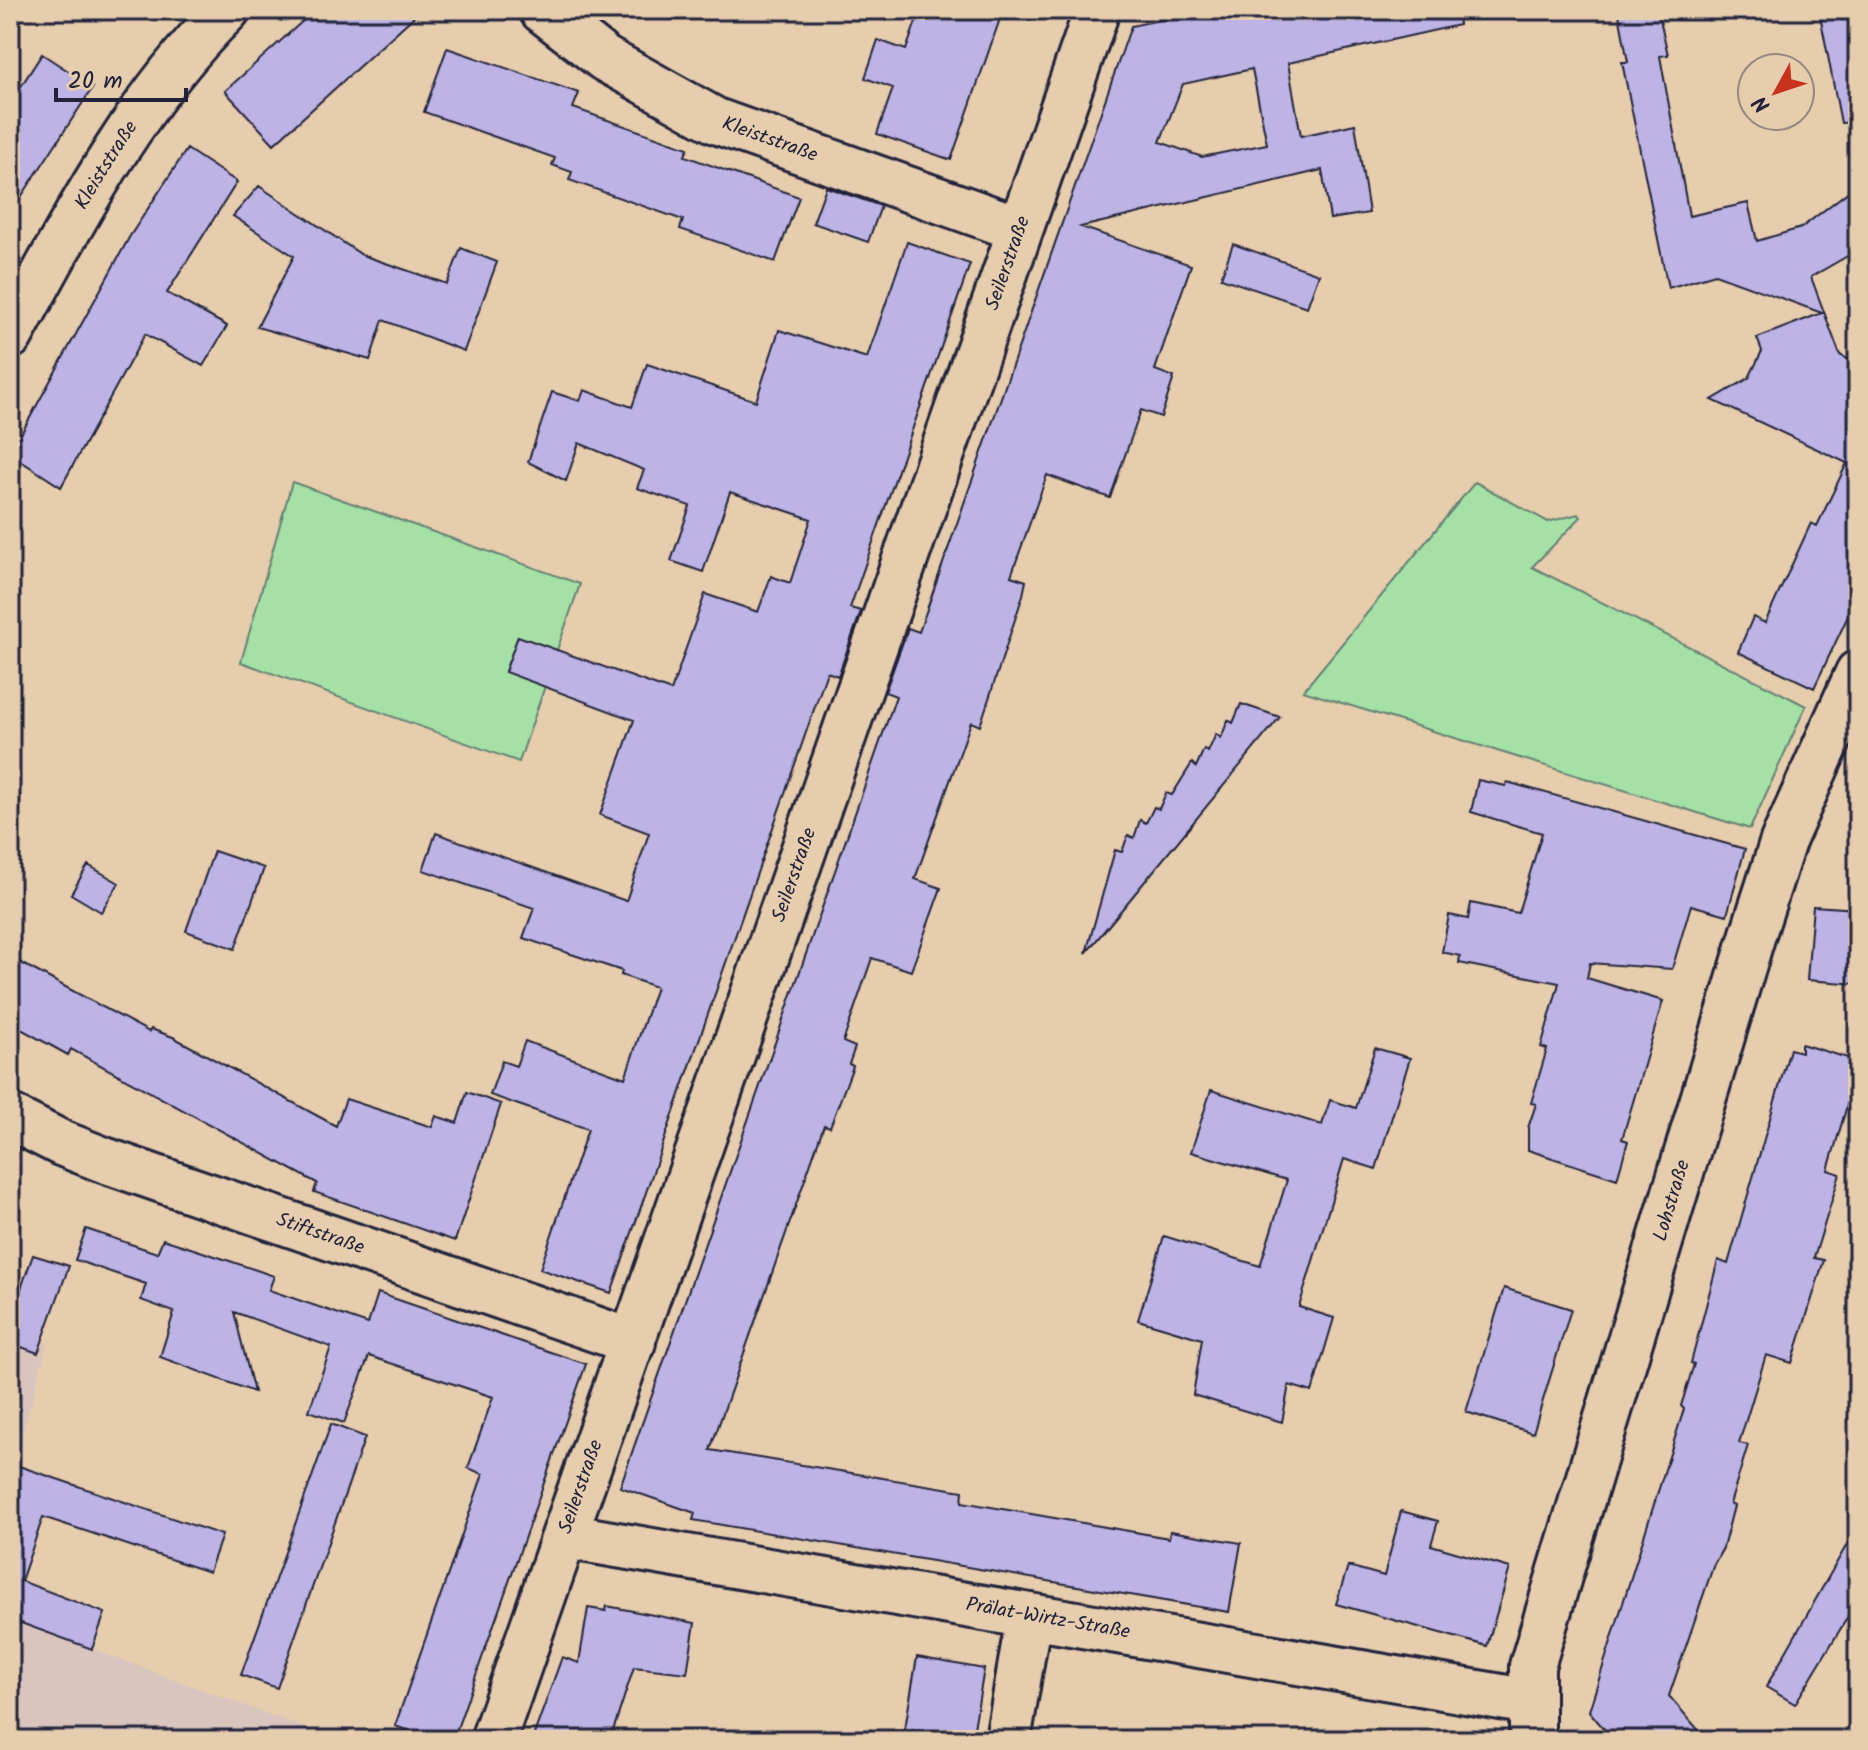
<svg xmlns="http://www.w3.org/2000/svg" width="1868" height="1750" font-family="Kalam,sans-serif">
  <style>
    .built { fill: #d9c5be }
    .green { fill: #a5e0a7; stroke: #648171; stroke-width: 2 }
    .building { fill: #bdb3e4; stroke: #22223b; stroke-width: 2; fill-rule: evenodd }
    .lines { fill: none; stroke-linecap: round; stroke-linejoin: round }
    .minor-casing { stroke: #22223b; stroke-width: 50 }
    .minor { stroke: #e5cdad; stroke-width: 44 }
    .labels { text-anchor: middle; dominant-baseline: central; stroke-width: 7; stroke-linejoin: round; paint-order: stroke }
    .street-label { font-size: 20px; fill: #22223b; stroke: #e5cdad }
  </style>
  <rect width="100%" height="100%" fill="#e5cdad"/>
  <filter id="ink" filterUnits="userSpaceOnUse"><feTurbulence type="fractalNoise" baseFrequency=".0125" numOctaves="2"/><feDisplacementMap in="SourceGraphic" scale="16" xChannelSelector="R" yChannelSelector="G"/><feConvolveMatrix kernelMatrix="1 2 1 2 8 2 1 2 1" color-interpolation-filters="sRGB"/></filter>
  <g filter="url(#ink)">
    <path class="built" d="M 10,1328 L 47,1344 L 10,1479 Z
      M 10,1619 L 338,1740 L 10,1740 Z"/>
    <path class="green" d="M 292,482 L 580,584 L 557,650 L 518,637 L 505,671 L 545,686 L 519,762 L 241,662 Z
      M 1475,482 L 1548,522 L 1578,514 L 1581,517 L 1532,567 L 1806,706 L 1750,829 L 1303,691 Z"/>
    <path class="building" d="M 315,10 L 421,10 L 274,144 L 225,91 Z
      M 920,10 L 1003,10 L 951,160 L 877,134 L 893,88 L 865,78 L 878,40 L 906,50 Z
      M 1207,10 L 1458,10 L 1459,25 L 1288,63 L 1301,136 L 1355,124 L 1369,213 L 1330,219 L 1322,170 L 1081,227 L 1191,265 L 1155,370 L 1174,377 L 1161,417 L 1141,410 L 1110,498 L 1047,475 L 1011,576 L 1026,581 L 1023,595 L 980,726 L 971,722 L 915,879 L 941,888 L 911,971 L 872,958 L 843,1042 L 855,1047 L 849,1064 L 853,1066 L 830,1127 L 824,1125 L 710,1450 L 963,1491 L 962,1502 L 1169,1538 L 1170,1531 L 1241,1543 L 1229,1612 L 693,1520 L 695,1513 L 620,1487 L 896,696 L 885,692 L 908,628 L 919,632 L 1131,26 ZM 1252,69 L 1267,144 L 1202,157 L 1160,142 L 1183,84 Z
      M 1642,10 L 1658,10 L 1668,55 L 1660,56 L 1689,216 L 1748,203 L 1757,241 L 1801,228 L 1858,184 L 1858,250 L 1811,277 L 1840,355 L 1858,364 L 1858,595 L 1814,688 L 1738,652 L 1753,617 L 1765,623 L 1811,523 L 1817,526 L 1847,463 L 1712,400 L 1749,378 L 1762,351 L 1757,338 L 1822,313 L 1715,274 L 1668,288 L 1622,62 L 1628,62 L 1619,14 Z
      M 1819,10 L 1858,10 L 1858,122 L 1841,123 Z
      M 447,48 L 579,93 L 573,108 L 688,148 L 685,156 L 799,197 L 775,262 L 680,229 L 683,220 L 569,180 L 572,172 L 552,165 L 555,158 L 424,112 Z
      M 42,54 L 93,87 L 10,214 L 10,103 Z
      M 187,149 L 237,182 L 167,293 L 227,326 L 203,366 L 145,334 L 61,487 L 10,454 L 130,236 Z
      M 259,186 L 362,255 L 447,284 L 461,248 L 497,262 L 464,351 L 383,320 L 370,360 L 257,327 L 294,256 L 233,216 Z
      M 826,187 L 881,206 L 868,242 L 813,223 Z
      M 907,242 L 970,264 L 850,608 L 861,611 L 838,676 L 827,672 L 611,1293 L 540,1269 L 588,1129 L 490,1095 L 502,1061 L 516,1066 L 525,1041 L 625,1078 L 656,987 L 621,975 L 622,971 L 523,938 L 534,908 L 423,870 L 436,833 L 626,901 L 649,833 L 600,815 L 634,720 L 505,672 L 518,636 L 671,691 L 705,594 L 758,612 L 771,576 L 790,583 L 811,519 L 730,492 L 703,572 L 671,561 L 690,506 L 637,488 L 644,470 L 579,443 L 566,481 L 528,462 L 552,392 L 580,401 L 584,390 L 632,407 L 647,364 L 756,401 L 779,330 L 867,358 Z
      M 1233,244 L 1319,274 L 1307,307 L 1221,278 Z
      M 1241,704 L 1280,717 L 1086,953 L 1115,850 L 1122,852 L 1128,835 L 1134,838 L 1140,820 L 1146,823 L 1154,807 L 1159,809 L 1166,793 L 1172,795 L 1192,763 L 1196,767 L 1204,749 L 1208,752 L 1216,734 L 1221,738 L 1228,720 L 1233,723 Z
      M 1478,780 L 1506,786 L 1507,782 L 1745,849 L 1727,915 L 1691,905 L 1672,969 L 1590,963 L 1587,978 L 1663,1001 L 1622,1139 L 1628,1141 L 1617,1179 L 1528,1150 L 1528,1128 L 1536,1104 L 1531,1103 L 1547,1049 L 1541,1047 L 1559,983 L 1459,963 L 1460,956 L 1442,952 L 1449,915 L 1468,919 L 1471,903 L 1518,913 L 1542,833 L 1471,812 Z
      M 214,851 L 264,868 L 235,949 L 186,931 Z
      M 88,865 L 119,883 L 101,912 L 71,894 Z
      M 1813,906 L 1858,909 L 1858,984 L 1807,980 Z
      M 10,957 L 149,1032 L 151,1029 L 173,1037 L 336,1126 L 346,1099 L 432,1127 L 436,1116 L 457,1123 L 467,1092 L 501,1104 L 455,1241 L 314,1192 L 317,1183 L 71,1049 L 68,1055 L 10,1023 Z
      M 1801,1044 L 1858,1061 L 1858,1068 L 1828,1170 L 1840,1174 L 1814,1258 L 1824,1260 L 1792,1363 L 1766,1355 L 1739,1443 L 1748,1445 L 1730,1504 L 1734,1506 L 1723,1548 L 1714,1564 L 1669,1696 L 1707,1740 L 1613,1740 L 1589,1711 L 1684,1409 L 1681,1406 L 1694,1364 L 1691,1363 L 1718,1260 L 1728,1264 L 1790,1049 L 1801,1052 Z
      M 1375,1048 L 1410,1058 L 1376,1169 L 1344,1159 L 1299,1307 L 1334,1318 L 1312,1392 L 1289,1385 L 1282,1422 L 1193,1395 L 1202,1339 L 1138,1320 L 1164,1236 L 1260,1266 L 1287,1180 L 1191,1152 L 1211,1090 L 1322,1125 L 1330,1100 L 1356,1108 Z
      M 86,1229 L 157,1253 L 163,1239 L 218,1257 L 274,1276 L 269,1290 L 368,1324 L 378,1293 L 586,1364 L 453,1740 L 434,1740 L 395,1726 L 483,1474 L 468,1468 L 493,1397 L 369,1356 L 344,1423 L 309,1411 L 331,1347 L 234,1312 L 254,1392 L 160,1357 L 174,1312 L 141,1300 L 146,1284 L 75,1260 Z
      M 33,1255 L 69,1266 L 38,1353 L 10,1343 L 10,1319 Z
      M 1504,1288 L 1571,1309 L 1533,1433 L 1466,1412 Z
      M 331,1424 L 365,1437 L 277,1688 L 241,1675 Z
      M 10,1463 L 222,1535 L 209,1572 L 43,1517 L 21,1581 L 105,1613 L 92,1649 L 10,1619 Z
      M 1401,1511 L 1438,1521 L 1431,1545 L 1510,1568 L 1487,1646 L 1336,1604 L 1348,1566 L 1384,1576 Z
      M 1858,1525 L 1858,1600 L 1795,1704 L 1766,1687 Z
      M 607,1606 L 695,1623 L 687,1673 L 634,1667 L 610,1740 L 532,1740 L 562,1657 L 579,1663 L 588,1608 L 606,1611 Z
      M 917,1657 L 984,1669 L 972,1740 L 903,1740 Z"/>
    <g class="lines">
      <g class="minor-casing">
        <g id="minor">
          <path id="s1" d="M 542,10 L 605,59 L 716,121 L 1020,229"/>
          <path id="s2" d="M 10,336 C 73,221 133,103 227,10"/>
          <path id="s3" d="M 10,1117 L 61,1143 L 104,1160 L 633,1342"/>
          <path id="s4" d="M 565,1536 L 1530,1702"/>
          <path id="s5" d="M 493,1740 L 1097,10"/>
          <path d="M 1008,1740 L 1029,1616"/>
          <path id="s6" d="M 1532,1740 L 1532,1666 L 1753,934 L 1783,841 L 1858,673"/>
        </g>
      </g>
      <use href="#minor" class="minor"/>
    </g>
  </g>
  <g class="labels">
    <g class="street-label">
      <text stroke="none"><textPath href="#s1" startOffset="264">Kleiststraße</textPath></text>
      <text stroke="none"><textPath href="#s2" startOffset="196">Kleiststraße</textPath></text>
      <text stroke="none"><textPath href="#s5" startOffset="1564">Seilerstraße</textPath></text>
      <text stroke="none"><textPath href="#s5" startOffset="916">Seilerstraße</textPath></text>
      <text stroke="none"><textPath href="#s6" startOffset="560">Lohstraße</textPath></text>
      <text stroke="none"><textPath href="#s3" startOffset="332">Stiftstraße</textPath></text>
      <text stroke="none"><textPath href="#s5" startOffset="268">Seilerstraße</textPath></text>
      <text stroke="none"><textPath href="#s4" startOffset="490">Prälat-Wirtz-Straße</textPath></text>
    </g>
  </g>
  <rect width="1868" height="1750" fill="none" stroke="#e5cdad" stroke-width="40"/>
  <rect x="20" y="20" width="1828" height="1710" fill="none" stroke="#22223b" stroke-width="3" filter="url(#ink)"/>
  <g transform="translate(1776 92) rotate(230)"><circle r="38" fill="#e5cdad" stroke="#97897f" stroke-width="2"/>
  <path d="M0-6L14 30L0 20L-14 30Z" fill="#c8321e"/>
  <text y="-12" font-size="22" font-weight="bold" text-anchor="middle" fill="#22223b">N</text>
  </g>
  <path d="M56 88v12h130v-12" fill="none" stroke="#22223b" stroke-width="4"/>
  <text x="68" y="88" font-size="24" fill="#22223b" stroke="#e5cdad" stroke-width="6" paint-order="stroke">20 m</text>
</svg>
